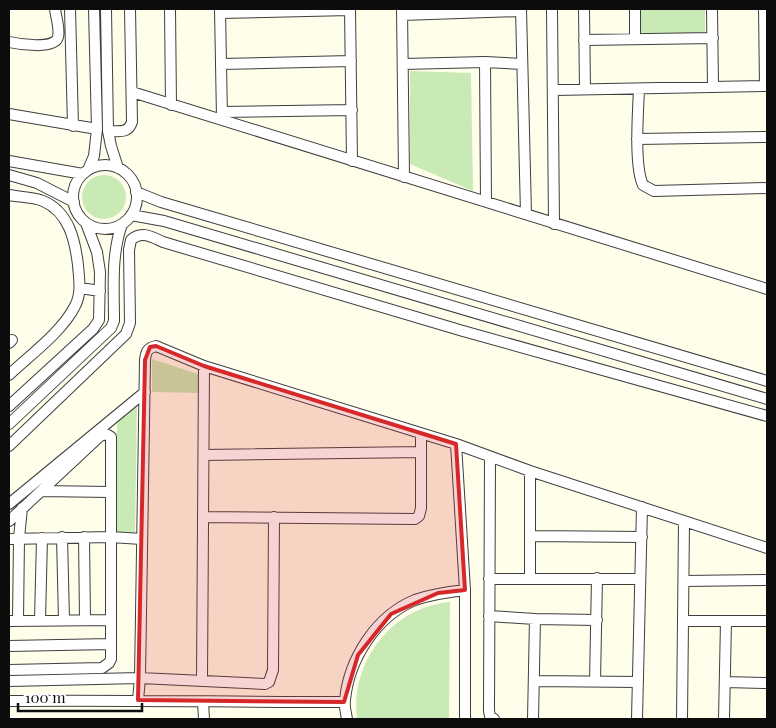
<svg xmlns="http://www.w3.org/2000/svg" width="776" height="728" font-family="'Playfair Display',serif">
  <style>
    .green { fill: #c9eab4 }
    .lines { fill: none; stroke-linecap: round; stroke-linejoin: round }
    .minor-casing { stroke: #3f3f3f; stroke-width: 12 }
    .minor { stroke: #fff; stroke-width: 10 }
    .marked { fill: #d62828; fill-opacity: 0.2; stroke: #d62828; stroke-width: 4; stroke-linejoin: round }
  </style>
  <rect width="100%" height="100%" fill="#fffeeb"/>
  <path class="green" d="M 639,9 L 705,9 L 705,33 L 639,34 Z
    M 410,71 L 471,73 L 473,191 L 410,164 Z
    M82 197a22 22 0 1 1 44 0a22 22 0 1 1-44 0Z
    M 152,359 L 201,375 L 201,393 L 152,392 Z
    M 137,402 L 135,537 L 117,536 L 117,420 Z
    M 450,602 L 449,719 L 357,719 C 350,662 392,607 450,602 Z"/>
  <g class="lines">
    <g class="minor-casing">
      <path id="minor" d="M 70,9 L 73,126
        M 106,9 L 108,131 L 111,146 L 118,168
        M 170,9 L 171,105
        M 220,9 L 222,118
        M 350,9 L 352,161
        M 402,9 L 404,177
        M 521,9 L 526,214
        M 552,9 L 554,224
        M 584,9 L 585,89
        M 635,9 L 635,39
        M 712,9 L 713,87
        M 764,9 L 765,86
        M 220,13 L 350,10
        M 402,15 L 521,11
        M 584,40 L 713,38
        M 9,42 C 18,44 55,50 58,37 C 60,29 56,17 55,9
        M 485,62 L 486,202
        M 221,64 L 351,61
        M 403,64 L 485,62 L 522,64
        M 639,89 C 638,112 634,166 643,185 L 654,191 L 767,188
        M 554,90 L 767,86
        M 132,92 L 767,289
        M 222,112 L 352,110
        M 9,114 L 97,129
        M 108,131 C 119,131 128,134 132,122 L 130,9
        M 637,139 L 767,137
        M 9,161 L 83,174
        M73 197a32 32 0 1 1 64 0a32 32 0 1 1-64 0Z
        M 88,170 L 94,156 L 97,129 L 94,9
        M 9,175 L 37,183 L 74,202
        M 136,192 L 161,202 L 767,381
        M 9,195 C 19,197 33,197 43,201 C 69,212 75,240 78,265 C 79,279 82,293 75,306 C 62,332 30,355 9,375
        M 131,215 L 164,221 L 767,399
        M 80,288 L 100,291
        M 9,343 L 12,340
        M 9,406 L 93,329 L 99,320 L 100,272 L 97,252 L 86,223
        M 9,424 L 111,328 L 114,321 C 114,288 111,255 122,224
        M 456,444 L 465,590 L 465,719
        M 9,446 L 126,334 L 130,323 L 129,250 L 131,240 C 141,230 152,237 163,242 L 463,331 L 767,416
        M 204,455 L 421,452
        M 490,458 L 489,711 L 490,716 L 494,719
        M 530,471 L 530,578
        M 41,491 L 110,492
        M 9,504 L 145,392
        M 203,517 L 415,519 L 419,516 L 421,508 L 421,434
        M 9,521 L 100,436 L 106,434 L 111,437 L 111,659 L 109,663 L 102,668 L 9,670
        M 530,536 L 642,537
        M 62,537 L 64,620
        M 84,537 L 85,620
        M 9,539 L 110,537 L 142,539
        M 489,579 L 640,579
        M 684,581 L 767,580
        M 489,616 L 535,619 L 597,620
        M 18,620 L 19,538 L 22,508
        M 40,620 L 42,538
        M 9,621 L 111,620
        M 683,621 L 767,621
        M 9,646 L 111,644
        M 9,681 L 140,678 L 265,684 L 269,682 L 273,670 L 274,517
        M 202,681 L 204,366
        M 534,681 L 638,682
        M 595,681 L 597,578
        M 725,682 L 767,683
        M 138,700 L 140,678 L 145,360 C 146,352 147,348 156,346 L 204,366 L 456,444 L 530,471 L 767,548
        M 9,701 C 121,700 232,702 344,702
        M 203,702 L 204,719
        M 347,719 C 346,713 344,706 345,700 C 349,659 376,616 415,600 C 432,594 447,592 465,590
        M 533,719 L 535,619
        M 637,719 L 642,507
        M 682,719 L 684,521
        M 724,719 L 726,621"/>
    </g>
    <use href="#minor" class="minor"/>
  </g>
  <path class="marked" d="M 156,346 L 204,366 L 456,444 L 465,590 L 438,593 L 391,614 L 358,655 L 344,702 L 138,700 L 145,360 L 150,347 Z"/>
  <rect width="776" height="728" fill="none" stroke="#0c0c0c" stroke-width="20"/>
  <path d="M18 703v8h124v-8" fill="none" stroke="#0c0c0c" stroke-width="2.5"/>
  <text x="25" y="703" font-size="15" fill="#0c0c0c" stroke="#ffffff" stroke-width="4" paint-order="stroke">100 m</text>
</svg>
